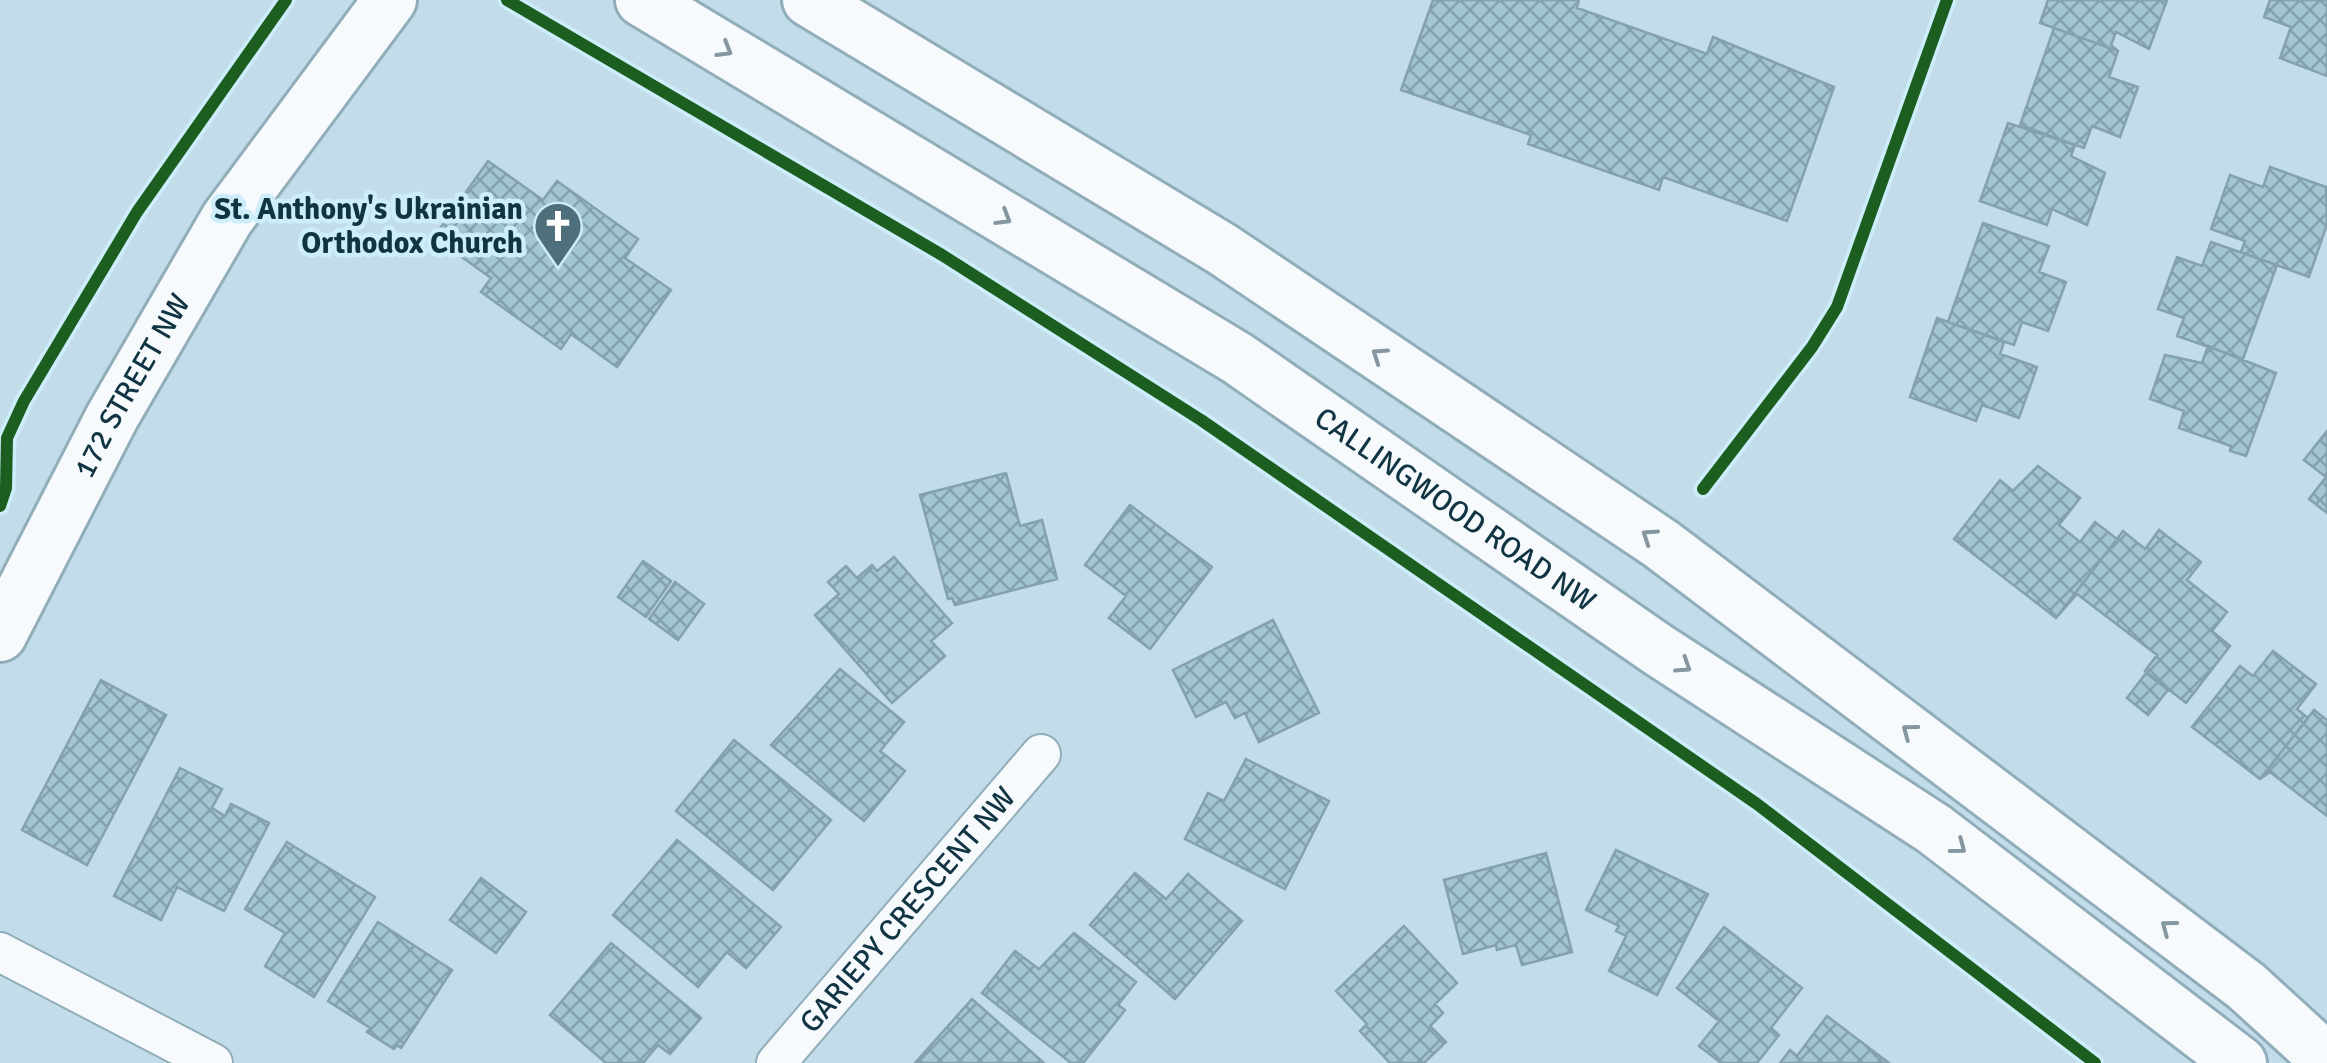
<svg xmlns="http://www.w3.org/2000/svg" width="2327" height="1063" font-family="Signika,sans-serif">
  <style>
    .building { fill: url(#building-cross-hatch); stroke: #84a1ad; stroke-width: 2.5 }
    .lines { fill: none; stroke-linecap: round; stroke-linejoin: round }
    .street-casing { stroke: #91adba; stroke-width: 42 }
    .secondary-casing { stroke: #91adba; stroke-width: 58 }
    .street { stroke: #f6fafc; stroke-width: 38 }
    .secondary { stroke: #f6fafc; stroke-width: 52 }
    .cycleway-casing { stroke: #ceedfb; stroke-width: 19 }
    .cycleway { stroke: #1b5e20; stroke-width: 12 }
    .oneway { stroke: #8497a0 }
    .labels { text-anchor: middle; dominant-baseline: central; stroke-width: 9; stroke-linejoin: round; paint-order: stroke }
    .poi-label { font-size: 30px; font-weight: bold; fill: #113443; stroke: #ceedfb; text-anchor: end }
    .street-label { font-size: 30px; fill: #113443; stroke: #ceedfb }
  </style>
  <defs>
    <pattern id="building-cross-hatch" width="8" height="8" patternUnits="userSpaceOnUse" patternTransform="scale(2.5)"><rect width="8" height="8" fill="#a4c5d4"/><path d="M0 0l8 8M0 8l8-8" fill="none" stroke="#84a1ae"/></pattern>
  </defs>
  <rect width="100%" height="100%" fill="#c2dce9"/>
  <path class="building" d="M 1433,0 L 1579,0 L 1577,8 L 1707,54 L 1713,37 L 1834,87 L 1787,221 L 1663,177 L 1659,190 L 1528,144 L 1531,135 L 1401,90 Z
    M 2048,0 L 2167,0 L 2149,49 L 2116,32 L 2111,45 L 2118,51 L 2040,23 Z
    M 2270,0 L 2327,0 L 2327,76 L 2280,58 L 2291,27 L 2264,17 Z
    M 2054,28 L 2118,51 L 2109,77 L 2138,87 L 2120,137 L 2092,126 L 2084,148 L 2020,125 Z
    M 2008,123 L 2075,145 L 2071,156 L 2105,173 L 2087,225 L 2052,209 L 2047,225 L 1980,201 Z
    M 488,161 L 543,200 L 557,181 L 638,239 L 625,258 L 671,290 L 617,367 L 571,334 L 561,349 L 481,292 L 491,278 L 434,237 Z
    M 2270,167 L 2326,187 L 2327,224 L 2309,277 L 2241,252 L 2245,241 L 2211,229 L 2230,175 L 2263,187 Z
    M 1983,223 L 2049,246 L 2039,272 L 2066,282 L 2048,331 L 2022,322 L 2014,345 L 1948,322 Z
    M 2211,242 L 2277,265 L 2243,359 L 2177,336 L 2184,318 L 2158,309 L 2177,257 L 2202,266 Z
    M 1937,318 L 2004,342 L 2000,354 L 2037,367 L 2019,418 L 1982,405 L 1976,421 L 1910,397 Z
    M 2208,346 L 2276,373 L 2246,456 L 2230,451 L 2231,446 L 2179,428 L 2184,411 L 2150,399 L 2165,355 L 2202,363 Z
    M 2327,431 L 2327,513 L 2309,499 L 2326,477 L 2304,460 Z
    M 2038,466 L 2080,498 L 2059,525 L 2080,542 L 2095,522 L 2117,539 L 2056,618 L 1954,539 L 2000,480 L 2013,491 Z
    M 1006,473 L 1020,526 L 1042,520 L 1057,579 L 955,605 L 952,598 L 948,599 L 920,495 Z
    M 1130,505 L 1212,567 L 1150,649 L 1109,618 L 1126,596 L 1085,565 Z
    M 2159,530 L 2201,562 L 2187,580 L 2227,612 L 2212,631 L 2230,646 L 2186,703 L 2145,671 L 2157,655 L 2077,594 L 2056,618 L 2123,531 L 2145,549 Z
    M 894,557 L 952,623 L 931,641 L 945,656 L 892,703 L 815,615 L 839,594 L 828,582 L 846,566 L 857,578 L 872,565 L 877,571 Z
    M 643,561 L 671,581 L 646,617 L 618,597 Z
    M 675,582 L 704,604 L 678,640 L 649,619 Z
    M 1273,620 L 1319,713 L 1259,742 L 1245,713 L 1235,718 L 1226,702 L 1196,717 L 1173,670 Z
    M 2273,651 L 2316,684 L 2297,709 L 2308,718 L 2260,779 L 2192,727 L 2240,666 L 2253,676 Z
    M 840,669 L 904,722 L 880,751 L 905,771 L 864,821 L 771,745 Z
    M 2146,673 L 2168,690 L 2148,715 L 2127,698 Z
    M 101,680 L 166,715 L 87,865 L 22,830 Z
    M 2314,710 L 2327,720 L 2327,816 L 2270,772 L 2260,779 Z
    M 734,740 L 831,820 L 773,890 L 676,811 Z
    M 1246,759 L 1329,801 L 1285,889 L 1185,839 L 1208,793 L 1224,801 Z
    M 180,768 L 222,789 L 212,808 L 225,816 L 231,804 L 269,823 L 224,911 L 177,887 L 161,920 L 114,896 Z
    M 677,840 L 781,927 L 746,968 L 727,952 L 698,987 L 613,915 Z
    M 287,842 L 375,897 L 314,997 L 265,966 L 285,933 L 245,909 Z
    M 1616,850 L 1708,894 L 1657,995 L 1609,971 L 1626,936 L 1616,931 L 1619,926 L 1586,910 Z
    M 1546,853 L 1572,952 L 1522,965 L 1516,945 L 1497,950 L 1496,945 L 1463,954 L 1444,880 Z
    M 1135,873 L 1166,899 L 1188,874 L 1242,921 L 1175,999 L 1090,925 Z
    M 481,878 L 526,912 L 496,953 L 450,920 Z
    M 378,922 L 452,970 L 401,1048 L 397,1045 L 394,1049 L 367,1032 L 370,1028 L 328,1001 Z
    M 1404,926 L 1457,983 L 1435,1004 L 1443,1013 L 1430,1026 L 1446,1042 L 1424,1063 L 1390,1063 L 1360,1031 L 1367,1024 L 1336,991 Z
    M 1724,927 L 1802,988 L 1771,1028 L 1779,1035 L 1757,1063 L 1721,1063 L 1699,1046 L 1719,1021 L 1677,988 Z
    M 1074,933 L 1136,982 L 1118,1005 L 1125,1010 L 1083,1063 L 1071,1063 L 982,993 L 1015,951 L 1039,969 Z
    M 611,943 L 701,1018 L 670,1054 L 658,1045 L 643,1063 L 606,1063 L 550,1015 Z
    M 972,999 L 1044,1063 L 915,1063 Z
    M 1827,1016 L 1889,1063 L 1780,1063 L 1790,1050 L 1797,1056 Z"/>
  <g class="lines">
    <g class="street-casing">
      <g id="street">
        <path d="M 0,952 L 213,1063"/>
        <path id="s1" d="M 776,1063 L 1041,754"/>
      </g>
    </g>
    <g class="secondary-casing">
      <g id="secondary">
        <path id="s2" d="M 642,0 L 1237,358 L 1657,649 L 1934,829 L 2240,1063"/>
        <path d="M 809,0 L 1222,249 L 1661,544 L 2246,986 L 2327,1060"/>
        <path id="s3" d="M 0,635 L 112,417 L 227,219 L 390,0"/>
      </g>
    </g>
    <use href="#street" class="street"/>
    <use href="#secondary" class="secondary"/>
    <g class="cycleway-casing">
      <path id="cycleway" d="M 507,0 L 942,255 L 1201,420 L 1757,804 L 2095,1063
        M 1703,489 L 1812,347 L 1837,307 L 1947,0
        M 0,506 L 6,488 L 7,438 L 24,401 L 137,212 L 286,0"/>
    </g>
    <use href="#cycleway" class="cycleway"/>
  </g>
  <defs><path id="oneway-chevron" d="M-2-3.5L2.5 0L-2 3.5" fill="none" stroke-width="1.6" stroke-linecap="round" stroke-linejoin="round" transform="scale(2.5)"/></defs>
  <g class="oneway">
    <use href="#oneway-chevron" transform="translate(725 50) rotate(31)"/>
    <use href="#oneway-chevron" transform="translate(1004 218) rotate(31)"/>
    <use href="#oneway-chevron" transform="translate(1379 355) rotate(-146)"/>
    <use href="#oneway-chevron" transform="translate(1649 536) rotate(-146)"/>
    <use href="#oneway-chevron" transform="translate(1684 666) rotate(33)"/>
    <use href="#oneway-chevron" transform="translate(1909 731) rotate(-143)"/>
    <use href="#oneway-chevron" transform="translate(1959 847) rotate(37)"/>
    <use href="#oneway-chevron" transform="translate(2168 927) rotate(-143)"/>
  </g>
  <defs>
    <g id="church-pin" transform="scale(2.5)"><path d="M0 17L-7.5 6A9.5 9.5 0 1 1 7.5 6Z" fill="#4f6f7d" stroke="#ceedfb"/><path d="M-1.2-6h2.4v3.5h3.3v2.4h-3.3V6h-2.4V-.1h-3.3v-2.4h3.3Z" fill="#fff"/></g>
  </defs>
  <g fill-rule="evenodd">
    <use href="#church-pin" x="558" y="226"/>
  </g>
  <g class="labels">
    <g class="poi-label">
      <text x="523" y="209">St. Anthony's Ukrainian<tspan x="523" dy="34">Orthodox Church</tspan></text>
    </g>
    <g class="street-label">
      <text stroke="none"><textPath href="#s3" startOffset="282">172 STREET NW</textPath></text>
      <text stroke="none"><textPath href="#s2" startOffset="960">CALLINGWOOD ROAD NW</textPath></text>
      <text stroke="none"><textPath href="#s1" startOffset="202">GARIEPY CRESCENT NW</textPath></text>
    </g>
  </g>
</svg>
